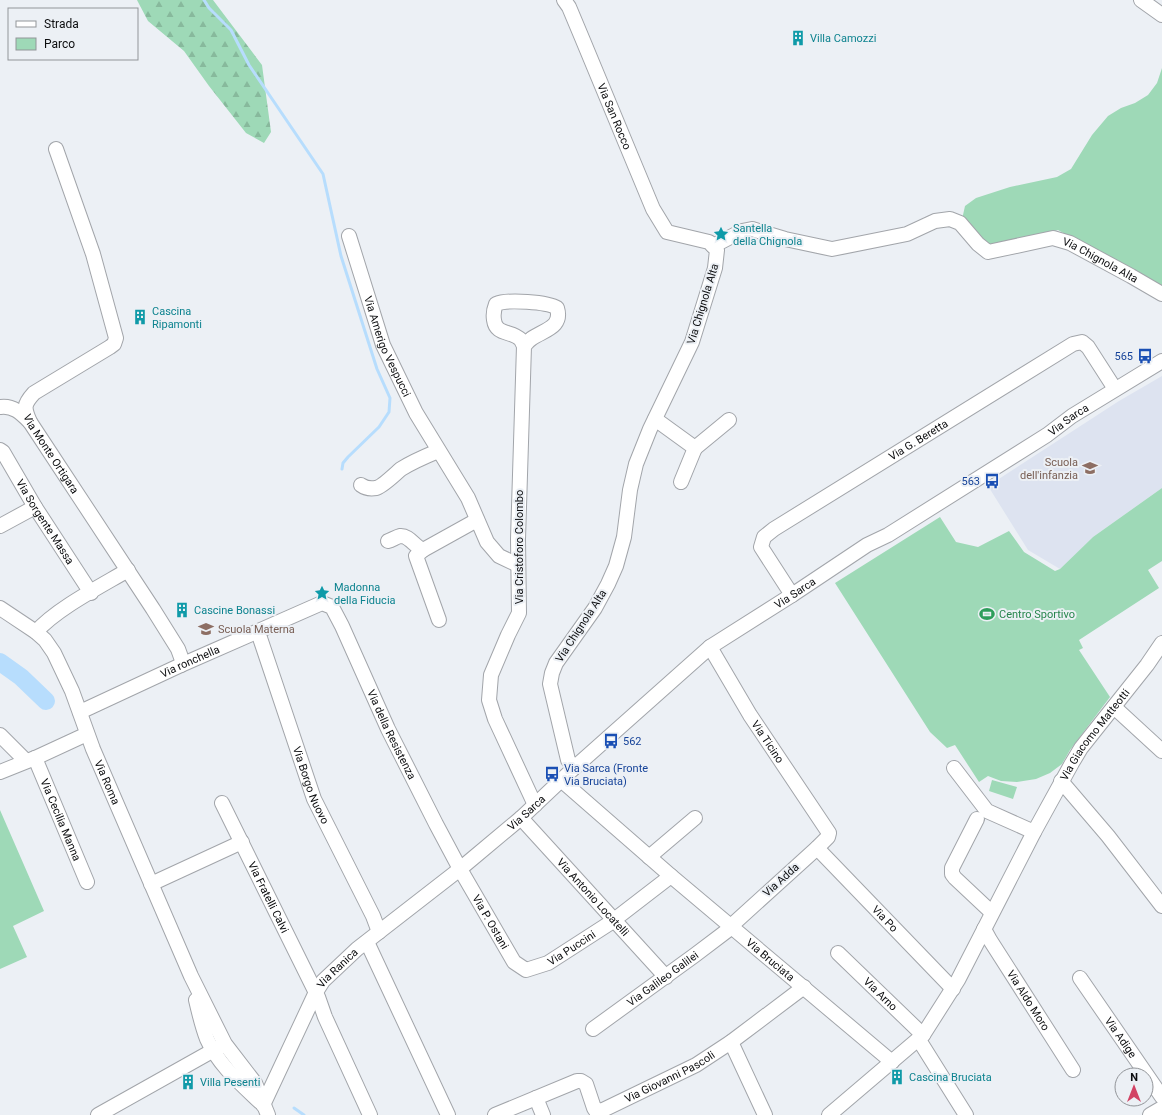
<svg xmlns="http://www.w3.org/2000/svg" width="1162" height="1115" font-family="Roboto,sans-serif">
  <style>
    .built { fill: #dde3f0 }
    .forest { fill: url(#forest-firs) }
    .park { fill: #9ed9b7 }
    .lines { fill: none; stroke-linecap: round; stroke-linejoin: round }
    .stream { stroke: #b7ddfd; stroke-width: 3 }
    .river { stroke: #b7ddfd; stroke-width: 18 }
    .minor-casing { stroke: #a2a5aa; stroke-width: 16 }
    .minor { stroke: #fff; stroke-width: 14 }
    .labels { text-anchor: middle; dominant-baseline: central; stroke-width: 4; stroke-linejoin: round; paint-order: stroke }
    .culture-label { font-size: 11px; fill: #0d838f; stroke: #ecf0f5; text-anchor: start }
    .street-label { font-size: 11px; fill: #0c0d0f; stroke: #ecf0f5 }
    .transit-label { font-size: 11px; fill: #164399; stroke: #ecf0f5; text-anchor: end }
    .education-label { font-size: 11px; fill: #785e54; stroke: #ecf0f5; text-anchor: end }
    .leisure-label { font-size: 11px; fill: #27864d; stroke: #ecf0f5; text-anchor: start }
  </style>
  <defs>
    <pattern id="forest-firs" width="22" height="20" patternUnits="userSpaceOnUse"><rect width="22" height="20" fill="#9ed9b7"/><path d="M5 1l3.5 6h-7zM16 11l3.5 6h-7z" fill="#87b99c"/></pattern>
  </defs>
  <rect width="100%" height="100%" fill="#ecf0f5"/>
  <path class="built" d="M 1162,376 L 1162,488 L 1093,537 L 1060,569 L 1028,550 L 988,486 L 1119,401 Z"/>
  <path class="forest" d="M 137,0 L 213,0 L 262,65 L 271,132 L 264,143 L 246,133 L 209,86 L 184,51 L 148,21 Z"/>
  <path class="park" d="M 1162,68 L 1162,288 L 1058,230 L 993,245 L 986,245 L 963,225 L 963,215 L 965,206 L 976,198 L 1010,187 L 1057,177 L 1071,169 L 1092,135 L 1108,116 L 1121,108 L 1135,103 L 1148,95 L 1157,83 Z
    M 1162,488 L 1162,561 L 1148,570 L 1159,588 L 1079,640 L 1083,648 L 1079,650 L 1110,697 L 1070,750 L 1062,764 L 1050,773 L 1036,779 L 1017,782 L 1001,781 L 988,776 L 979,782 L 955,745 L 947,748 L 930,732 L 835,583 L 940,517 L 956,542 L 978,547 L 1009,531 L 1024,552 L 1055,571 L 1060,569 L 1093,537 Z
    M 992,780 L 1017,787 L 1013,799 L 989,791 Z
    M 0,810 L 44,911 L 13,926 L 27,957 L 0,969 Z"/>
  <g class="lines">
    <path class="stream" d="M 204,0 L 209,8 L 231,30 L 249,65 L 323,174 L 341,256 L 377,369 L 390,398 L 389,412 L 379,427 L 348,457 L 343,463 L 342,469
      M 294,1108 L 304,1115"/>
    <path class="river" d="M 0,662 L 21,677 L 46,701"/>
    <g class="minor-casing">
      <g id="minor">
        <path id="s1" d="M 564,0 L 569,7 L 582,38 L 653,209 L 667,232 L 709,242 L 717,250 L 715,268 L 692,342 L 650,429 L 636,464 L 630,490 L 624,537 L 616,566 L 608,584 L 595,608 L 556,663 L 552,673 L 550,684 L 568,760 L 574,768"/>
        <path d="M 1141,0 L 1162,15"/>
        <path id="s2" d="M 56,149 L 93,254 L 116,338 L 114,344 L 110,347 L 34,393 C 23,405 24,408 30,422 L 153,609 L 178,649 L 182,660 L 181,665"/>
        <path id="s3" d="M 349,236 L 383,345 L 416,413 L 468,498 L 487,542 L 499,556 L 518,565"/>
        <path id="s4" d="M 713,246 L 742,231 L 752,229 L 785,239 L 832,249 L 907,234 L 935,221 L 950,219 L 960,223 L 978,244 L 988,252 L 1053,238 L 1070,243 L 1131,276 L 1162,294"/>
        <path d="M 524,346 C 526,344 528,341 531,339 C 543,330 563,328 557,308 C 548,302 507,299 496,304 C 494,309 493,314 494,320 C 496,336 512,330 521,340 C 522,342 523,344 524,346 L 518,539 L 519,613 L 508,635 L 491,675 L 489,700 L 495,719 L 535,805"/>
        <path d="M 0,407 C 13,405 21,413 30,422"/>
        <path d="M 655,419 L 695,448 L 729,420"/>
        <path id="s5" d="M 0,450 L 3,452 L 35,507 L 91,593"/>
        <path d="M 681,482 L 695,448"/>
        <path d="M 361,485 C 365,488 370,489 376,488 C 382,487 395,474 401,469 C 412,462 426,456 438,451"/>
        <path d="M 0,526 L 35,507"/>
        <path d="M 388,541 C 392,540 396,537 400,536 C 409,535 415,547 423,550 L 477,520"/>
        <path d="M 423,550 L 416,556 L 439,620"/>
        <path id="s6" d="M 792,595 L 761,547 L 764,537 L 774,529 L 1073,344 L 1082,342 L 1088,347 L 1115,389"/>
        <path id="s7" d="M 0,608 L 36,632 L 45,640 L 54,653 L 72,691 L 93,749 L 191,976 L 225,1044 L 255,1083 L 268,1115"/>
        <path d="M 36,632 C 56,609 101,586 128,570"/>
        <path id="s8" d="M 258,632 L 314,799 L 373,916 L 379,932"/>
        <path id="s9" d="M 710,647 L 750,715 L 829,833 L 828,837 L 817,848 L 731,926"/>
        <path d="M 1114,707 L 1162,751"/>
        <path id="s10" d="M 80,712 L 181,665 L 322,603 L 332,607 L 342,626 L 388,729 L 436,824 L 460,869 L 514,962 L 526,970 L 548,963 L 610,923 L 671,876"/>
        <path d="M 0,735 L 26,761"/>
        <path id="s11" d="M 35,758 L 87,882"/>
        <path d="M 954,768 L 987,811 L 1034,832"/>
        <path d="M 0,772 L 35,758 L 87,734"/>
        <path id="s12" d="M 561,780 L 671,876 L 892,1062"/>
        <path d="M 1061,781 L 1108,836 L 1162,906"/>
        <path id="s13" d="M 222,803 L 318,997 L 325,1017 L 370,1115"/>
        <path id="s14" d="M 521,818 L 666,977"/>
        <path d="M 977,819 L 952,868 L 952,874 L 955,878 L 988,909 L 992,911"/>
        <path id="s15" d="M 817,848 L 953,989"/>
        <path d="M 649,857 L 695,818"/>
        <path d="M 151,884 L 242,842"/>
        <path id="s16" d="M 984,929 L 990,940 L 1073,1070"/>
        <path d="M 367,942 L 448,1115"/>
        <path id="s17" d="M 838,953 L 923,1035"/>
        <path id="s18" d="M 1080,978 L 1162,1097"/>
        <path d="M 196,1000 C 199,1013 202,1026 207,1039 C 218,1064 240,1083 260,1102"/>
        <path id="s19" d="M 593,1029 L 695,955 L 732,927"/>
        <path d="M 919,1040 L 966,1115"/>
        <path d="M 731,1042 L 765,1115"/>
        <path d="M 536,1098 L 543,1115"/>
        <path id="s20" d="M 263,1105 L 316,992 L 323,981 L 357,949 L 460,869 L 521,818 L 574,768 L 710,647 L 792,595 L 867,545 L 888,535 L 1047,435 L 1072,416 L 1162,361"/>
        <path d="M 98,1115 L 221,1046"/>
        <path id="s21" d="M 495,1115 L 577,1081 L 581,1081 L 586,1084 L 594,1108 L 596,1111 L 603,1110 L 696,1065 L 731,1042 L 804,987"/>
        <path id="s22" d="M 829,1115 L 923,1035 L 958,980 L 1034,832 L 1072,763 L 1081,748 L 1147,665 L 1162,643"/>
        <path d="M 1150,1115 L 1162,1108"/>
      </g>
    </g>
    <use href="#minor" class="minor"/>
  </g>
  <defs>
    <g id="building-bare" transform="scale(1.2)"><path d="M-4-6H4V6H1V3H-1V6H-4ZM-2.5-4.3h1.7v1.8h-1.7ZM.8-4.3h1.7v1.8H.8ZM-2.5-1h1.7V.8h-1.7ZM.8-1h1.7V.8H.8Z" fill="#0f9aa8" stroke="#ecf0f5" stroke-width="2.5" paint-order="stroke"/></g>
    <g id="sight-bare" transform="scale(1.2)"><path d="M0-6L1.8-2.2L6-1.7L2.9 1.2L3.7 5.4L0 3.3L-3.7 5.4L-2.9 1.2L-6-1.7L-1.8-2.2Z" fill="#0f9aa8" stroke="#ecf0f5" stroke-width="2.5" paint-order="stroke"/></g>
    <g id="bus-bare" transform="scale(1.2)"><path d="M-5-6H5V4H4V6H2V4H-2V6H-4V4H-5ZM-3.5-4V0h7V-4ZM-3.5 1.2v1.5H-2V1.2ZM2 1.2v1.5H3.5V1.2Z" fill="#1a4fb4" stroke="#ecf0f5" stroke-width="2.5" paint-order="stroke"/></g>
    <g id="school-bare" transform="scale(1.2)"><path d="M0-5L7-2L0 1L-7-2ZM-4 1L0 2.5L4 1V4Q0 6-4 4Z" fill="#8d6e63" stroke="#ecf0f5" stroke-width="2.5" paint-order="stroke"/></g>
    <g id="stadium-bare" transform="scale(1.2)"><path d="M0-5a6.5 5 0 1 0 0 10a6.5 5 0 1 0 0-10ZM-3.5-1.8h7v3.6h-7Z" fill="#2e9e5b" stroke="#ecf0f5" stroke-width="2.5" paint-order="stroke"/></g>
  </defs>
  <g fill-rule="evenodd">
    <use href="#building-bare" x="798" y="38"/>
    <use href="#sight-bare" x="721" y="234"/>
    <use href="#building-bare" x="140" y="317"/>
    <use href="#bus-bare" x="1145" y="356"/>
    <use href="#school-bare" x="1090" y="468"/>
    <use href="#bus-bare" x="992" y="481"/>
    <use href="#sight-bare" x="322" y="593"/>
    <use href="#building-bare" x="182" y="610"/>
    <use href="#stadium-bare" x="987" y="614"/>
    <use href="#school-bare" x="206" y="629"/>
    <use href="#bus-bare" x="611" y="741"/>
    <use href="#bus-bare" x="552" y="774"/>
    <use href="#building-bare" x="897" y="1077"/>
    <use href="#building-bare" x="188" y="1082"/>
  </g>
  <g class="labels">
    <g class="culture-label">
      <text x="810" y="38">Villa Camozzi</text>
      <text x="733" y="228">Santella<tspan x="733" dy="13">della Chignola</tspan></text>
      <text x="152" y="311">Cascina<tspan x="152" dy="13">Ripamonti</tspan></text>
      <text x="334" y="587">Madonna<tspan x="334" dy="13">della Fiducia</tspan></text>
      <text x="194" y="610">Cascine Bonassi</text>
      <text x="909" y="1077">Cascina Bruciata</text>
      <text x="200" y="1082">Villa Pesenti</text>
    </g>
    <g class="street-label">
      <text stroke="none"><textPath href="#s1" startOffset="127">Via San Rocco</textPath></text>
      <text stroke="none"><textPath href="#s4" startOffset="418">Via Chignola Alta</textPath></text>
      <text transform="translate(703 304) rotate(-73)">Via Chignola Alta</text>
      <text stroke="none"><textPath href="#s3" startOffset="117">Via Amerigo Vespucci</textPath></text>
      <text stroke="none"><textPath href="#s20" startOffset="1074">Via Sarca</textPath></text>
      <text stroke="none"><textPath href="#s6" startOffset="250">Via G. Beretta</textPath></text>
      <text stroke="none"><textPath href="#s2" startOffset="369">Via Monte Ortigara</textPath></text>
      <text stroke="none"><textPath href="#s5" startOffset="85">Via Sorgente Massa</textPath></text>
      <text transform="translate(519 547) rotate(-90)">Via Cristoforo Colombo</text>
      <text stroke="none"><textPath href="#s20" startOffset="750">Via Sarca</textPath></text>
      <text transform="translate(581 626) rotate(-57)">Via Chignola Alta</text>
      <text stroke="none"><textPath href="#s10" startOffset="121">Via ronchella</textPath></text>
      <text stroke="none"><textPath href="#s10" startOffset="417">Via della Resistenza</textPath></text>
      <text stroke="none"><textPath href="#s22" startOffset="470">Via Giacomo Matteotti</textPath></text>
      <text stroke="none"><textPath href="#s9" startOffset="111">Via Ticino</textPath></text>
      <text stroke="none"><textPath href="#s7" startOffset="211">Via Roma</textPath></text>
      <text stroke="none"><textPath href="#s8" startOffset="162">Via Borgo Nuovo</textPath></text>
      <text stroke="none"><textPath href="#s20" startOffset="402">Via Sarca</textPath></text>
      <text stroke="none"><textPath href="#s11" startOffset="67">Via Cecilia Manna</textPath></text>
      <text transform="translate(781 880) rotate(-42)">Via Adda</text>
      <text stroke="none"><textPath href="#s13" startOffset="105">Via Fratelli Calvi</textPath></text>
      <text stroke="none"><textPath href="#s14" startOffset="107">Via Antonio Locatelli</textPath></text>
      <text stroke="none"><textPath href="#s15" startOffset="98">Via Po</textPath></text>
      <text stroke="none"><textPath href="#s10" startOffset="629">Via P. Ostani</textPath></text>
      <text stroke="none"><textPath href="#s10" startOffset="741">Via Puccini</textPath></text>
      <text stroke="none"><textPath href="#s12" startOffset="276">Via Bruciata</textPath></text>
      <text stroke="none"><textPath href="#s20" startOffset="157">Via Ranica</textPath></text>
      <text stroke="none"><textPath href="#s19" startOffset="86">Via Galileo Galilei</textPath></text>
      <text stroke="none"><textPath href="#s17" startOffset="59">Via Arno</textPath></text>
      <text stroke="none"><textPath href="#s16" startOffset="84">Via Aldo Moro</textPath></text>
      <text stroke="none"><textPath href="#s18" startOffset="72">Via Adige</textPath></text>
      <text stroke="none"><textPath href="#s21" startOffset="209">Via Giovanni Pascoli</textPath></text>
    </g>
    <g class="transit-label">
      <text x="1133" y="356">565</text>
      <text x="980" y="481">563</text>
      <text x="623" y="741" text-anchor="start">562</text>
      <text x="564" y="768" text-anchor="start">Via Sarca (Fronte<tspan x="564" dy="13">Via Bruciata)</tspan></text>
    </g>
    <g class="education-label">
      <text x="1078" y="462">Scuola<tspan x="1078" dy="13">dell'infanzia</tspan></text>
      <text x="218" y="629" text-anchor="start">Scuola Materna</text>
    </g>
    <g class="leisure-label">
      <text x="999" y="614">Centro Sportivo</text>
    </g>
  </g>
  <rect x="8" y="8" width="130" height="52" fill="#ecf0f5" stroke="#929599"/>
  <rect x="16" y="21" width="20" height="6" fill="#ffffff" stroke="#929599"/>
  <text x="44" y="28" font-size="12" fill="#0c0d0f">Strada</text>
  <rect x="16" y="38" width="20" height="12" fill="#9ed9b7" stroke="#929599"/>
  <text x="44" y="48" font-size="12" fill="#0c0d0f">Parco</text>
  <g transform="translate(1134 1087)"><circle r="19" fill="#ecf0f5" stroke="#929599"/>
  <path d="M0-3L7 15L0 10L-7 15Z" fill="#d24364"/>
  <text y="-6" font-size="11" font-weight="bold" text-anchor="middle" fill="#0c0d0f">N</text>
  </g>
</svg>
